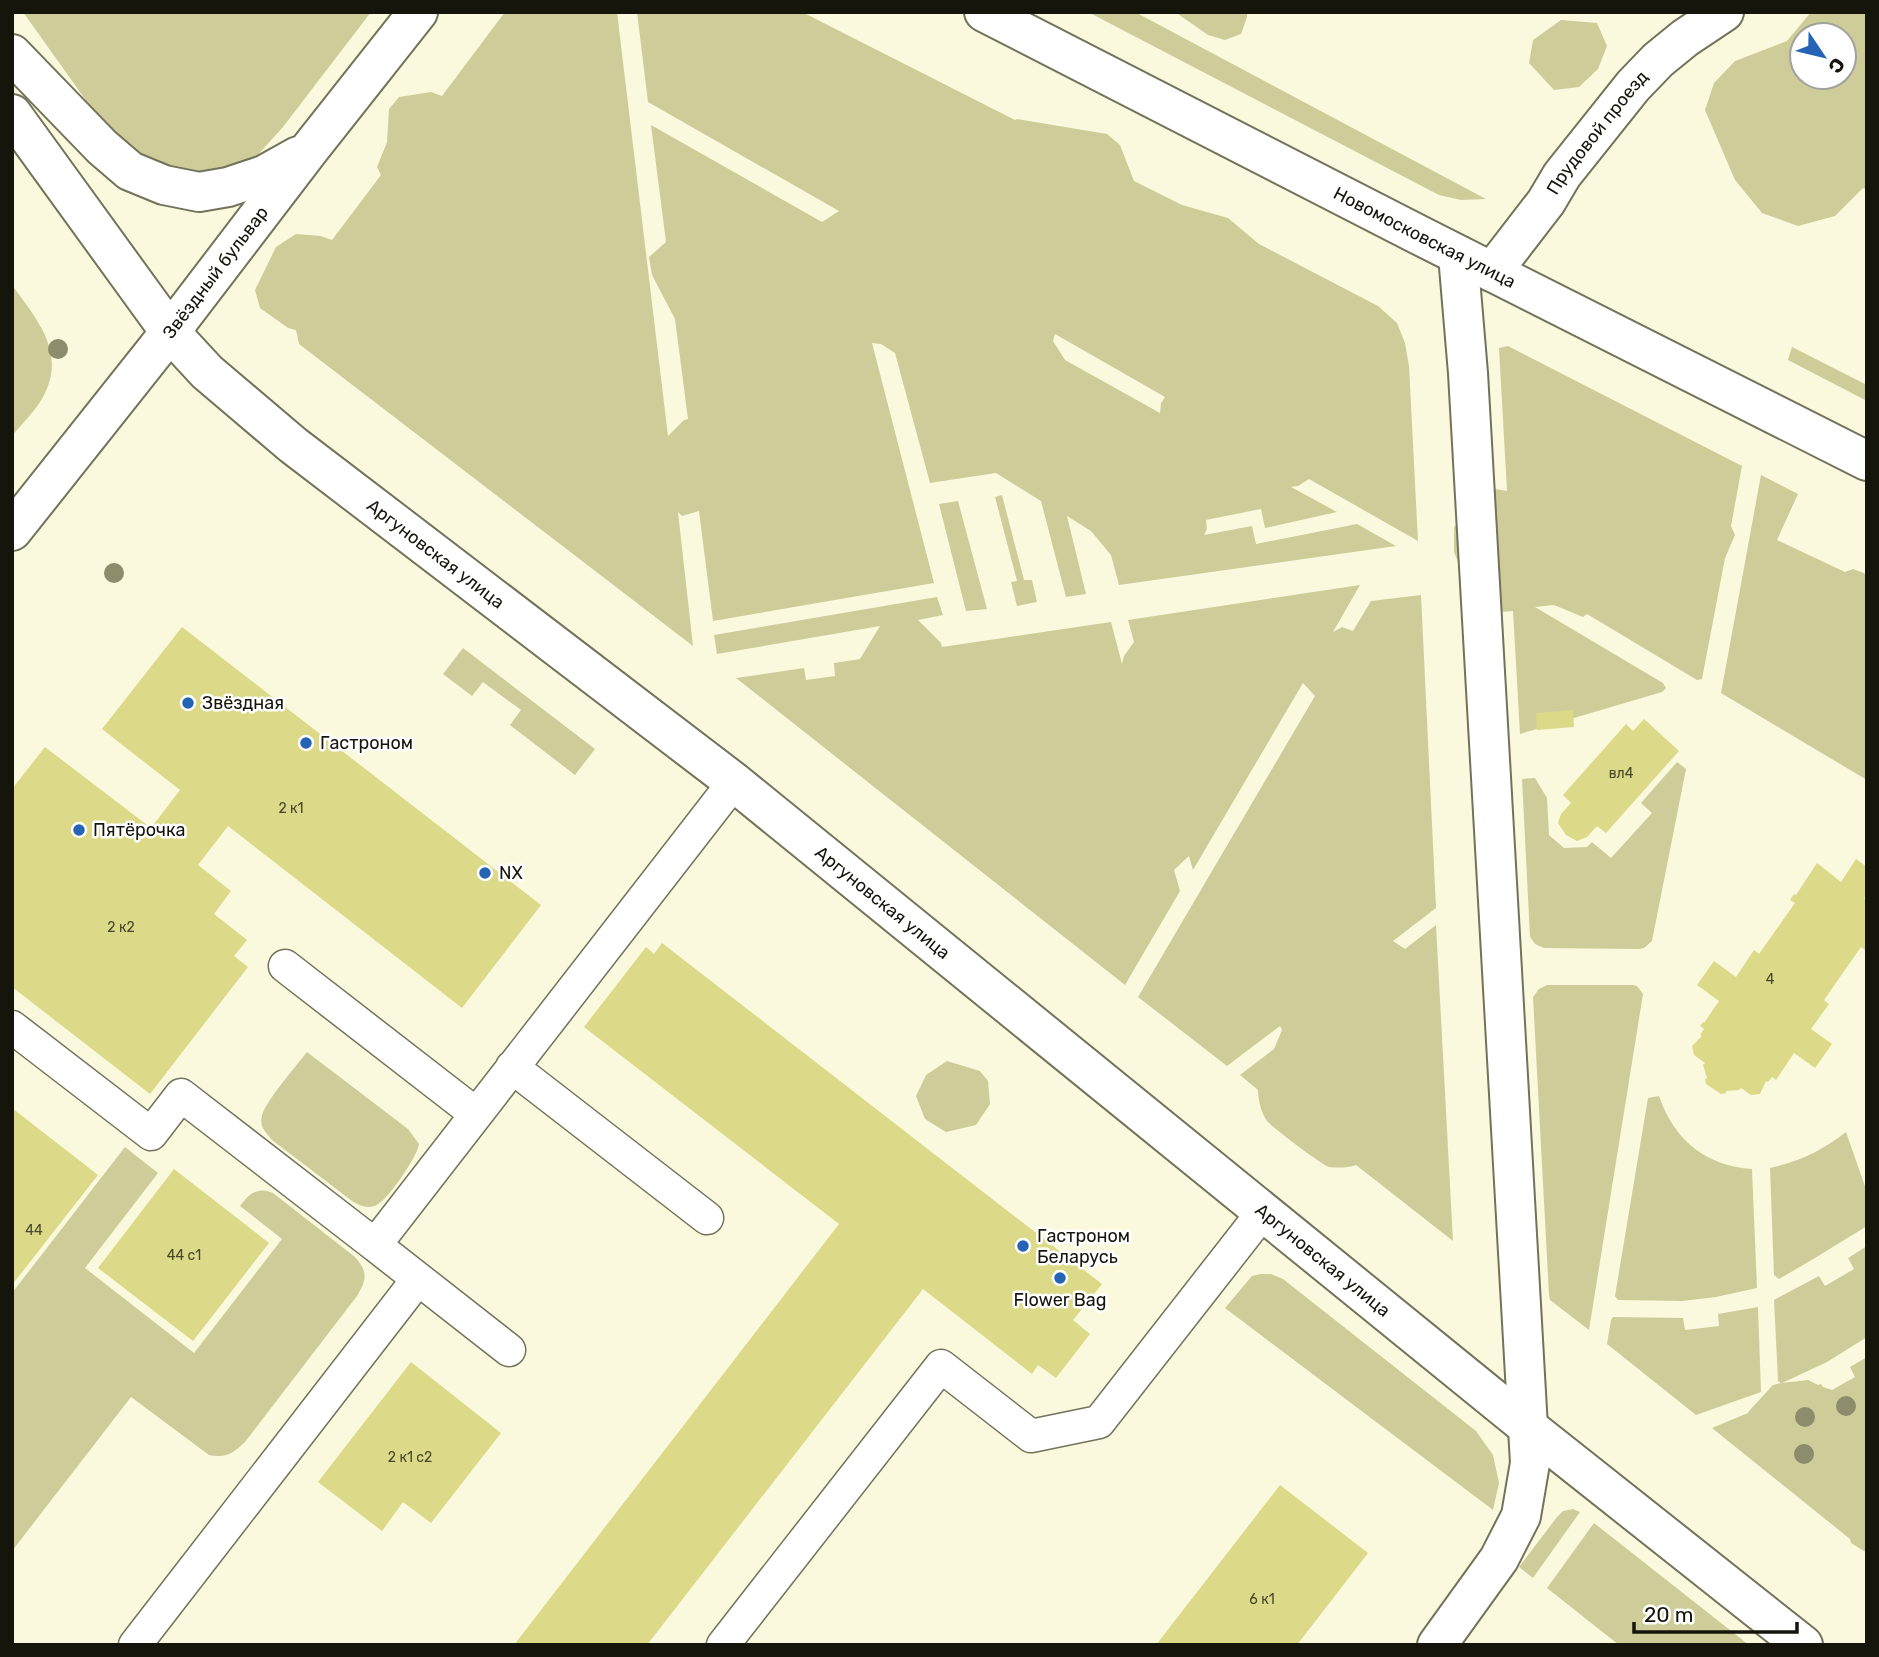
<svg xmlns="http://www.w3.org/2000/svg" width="1879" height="1657" font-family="Rubik,sans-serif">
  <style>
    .green { fill: #cecd99; fill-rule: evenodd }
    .building { fill: #dcd989 }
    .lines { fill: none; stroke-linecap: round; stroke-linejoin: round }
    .service-casing { stroke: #73725a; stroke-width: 35 }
    .minor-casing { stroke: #73725a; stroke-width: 42 }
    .tertiary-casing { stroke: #73725a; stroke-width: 42 }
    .secondary-casing { stroke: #73725a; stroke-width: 42 }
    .service { stroke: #fff; stroke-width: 32 }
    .minor { stroke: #fff; stroke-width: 38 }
    .tertiary { stroke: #fff; stroke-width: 38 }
    .secondary { stroke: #fff; stroke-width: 38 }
    .tree { fill: #8d8c6c }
    .poi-dot { fill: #2564b5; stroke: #fff; stroke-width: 2.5 }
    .labels { text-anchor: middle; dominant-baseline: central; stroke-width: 5; stroke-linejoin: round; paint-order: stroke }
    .number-label { font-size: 14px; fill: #48462b }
    .street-label { font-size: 18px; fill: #16150c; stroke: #fff }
    .poi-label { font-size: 18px; fill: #16150c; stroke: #fff; text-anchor: start }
  </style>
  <rect width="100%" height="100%" fill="#faf9dd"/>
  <path class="green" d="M 23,12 L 371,12 L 283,127 L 253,160 L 224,173 L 168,173 L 112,137 Z
    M 505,12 L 617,12 L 668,436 L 684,420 L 688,419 L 675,319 L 652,275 L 649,257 L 666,242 L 651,125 L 822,222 L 839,211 L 648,102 L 637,12 L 802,12 L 1015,120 L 1017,119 L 1107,134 L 1120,145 L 1134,181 L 1182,205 L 1228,218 L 1259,244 L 1378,306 L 1397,323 L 1405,343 L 1409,366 L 1418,541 L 1309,479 L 1298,486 L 1291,487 L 1337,512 L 1265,528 L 1261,509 L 1206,520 L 1207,529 L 1204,535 L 1252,526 L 1256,544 L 1357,524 L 1396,546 L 1119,585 L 1111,555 L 1091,531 L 1067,516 L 1086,594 L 1066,597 L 1041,501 L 996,473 L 930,483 L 895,353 L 881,344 L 872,343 L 934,583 L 713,621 L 699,511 L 682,516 L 678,512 L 693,646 L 299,344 L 296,330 L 288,328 L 260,308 L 255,290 L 276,247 L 296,234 L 321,236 L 332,240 L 381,175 L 377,167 L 387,142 L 389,109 L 399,97 L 431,92 L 442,96 ZM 1055,334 L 1165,397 L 1161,403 L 1160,413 L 1065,360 L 1053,341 Z
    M 1088,12 L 1135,12 L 1486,199 L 1461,200 L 1439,195 Z
    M 1175,12 L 1247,12 L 1247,17 L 1241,34 L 1225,40 L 1208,35 Z
    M 1811,12 L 1867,12 L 1867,189 L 1863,188 L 1835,216 L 1798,226 L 1762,213 L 1735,180 L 1705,110 L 1714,83 L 1735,61 L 1787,41 ZM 1802,35 L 1844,35 L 1844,77 L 1802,77 Z
    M 1561,20 L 1597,23 L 1607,46 L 1598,69 L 1579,87 L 1554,90 L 1529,63 L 1533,40 Z
    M 12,285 C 39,322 69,356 40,402 C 32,414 21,425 12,436 Z
    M 1508,346 L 1742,466 L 1731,526 L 1735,535 L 1725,558 L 1702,679 L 1697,680 L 1587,614 L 1583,617 L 1554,605 L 1535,607 L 1663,683 L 1666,688 L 1662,692 L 1520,734 L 1513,611 L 1501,612 L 1470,592 L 1454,552 L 1454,527 L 1490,488 L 1507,491 L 1499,348 Z
    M 1792,347 L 1867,385 L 1867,401 L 1788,360 Z
    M 1761,475 L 1798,494 L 1777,540 L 1845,572 L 1853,569 L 1864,573 L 1867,577 L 1867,780 L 1721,693 Z
    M 1002,495 L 1024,580 L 1032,580 L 1037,602 L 1017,606 L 1011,582 L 1017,581 L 995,497 Z
    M 958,501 L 987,609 L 966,611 L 939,504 Z
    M 1360,585 L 1333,632 L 1342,627 L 1353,631 L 1371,601 L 1421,595 L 1436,908 L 1393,941 L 1405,949 L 1436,925 L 1453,1241 L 1356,1165 C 1349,1168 1337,1168 1329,1167 C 1321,1164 1273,1128 1267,1121 C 1261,1113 1258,1099 1258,1090 L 1240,1075 L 1274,1049 L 1282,1030 L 1280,1026 L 1227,1066 L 1138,997 L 1315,696 L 1303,683 L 1193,870 L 1189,856 L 1174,870 L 1180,891 L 1125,985 L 736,678 L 804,668 L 806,680 L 835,676 L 834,663 L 860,659 L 880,626 L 717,654 L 714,635 L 937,597 L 943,615 L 918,620 L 941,643 L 942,647 L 1111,622 L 1122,664 L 1124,656 L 1134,642 L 1128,620 Z
    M 463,648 L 595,749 L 575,775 L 510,725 L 521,710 L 483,682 L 472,696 L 443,674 Z
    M 1677,762 L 1686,769 L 1652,941 L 1644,948 L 1639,949 L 1544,948 L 1535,944 L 1530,937 L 1522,779 L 1535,778 L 1547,798 L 1549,835 L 1564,848 L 1587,847 L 1592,842 L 1611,858 L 1652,813 L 1641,803 Z
    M 1547,985 L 1633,985 L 1637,986 L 1643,994 L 1589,1330 L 1550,1300 L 1549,1295 L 1533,997 L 1539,989 Z
    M 307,1052 L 408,1129 L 419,1144 C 417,1157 390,1197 378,1204 C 369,1210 360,1206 352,1201 L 272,1140 C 266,1133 259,1126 262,1116 C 264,1103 297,1065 307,1052 Z
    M 947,1061 L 980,1071 L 988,1081 L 990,1104 L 976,1125 L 946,1132 L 925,1119 L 916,1096 L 926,1075 Z
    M 1659,1096 C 1674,1140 1706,1166 1752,1169 L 1757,1288 L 1716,1297 L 1682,1301 L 1618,1300 L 1615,1296 L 1648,1098 Z
    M 1846,1132 L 1867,1192 L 1867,1226 L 1810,1261 L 1779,1279 L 1774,1275 L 1770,1168 C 1801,1161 1821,1151 1846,1132 Z
    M 125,1147 L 158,1173 L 85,1268 L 194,1353 L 282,1239 L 240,1206 C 249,1194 258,1186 273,1193 L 355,1257 C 368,1272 367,1279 357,1296 L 245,1442 C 232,1454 227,1458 209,1455 L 131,1397 L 12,1551 L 12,1293 Z
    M 1867,1246 L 1867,1337 L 1827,1362 L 1782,1383 L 1808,1380 L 1818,1385 L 1821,1384 L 1823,1387 L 1832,1390 L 1855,1377 L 1850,1367 L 1867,1357 L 1867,1553 L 1851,1543 L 1850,1539 L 1712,1428 L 1748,1413 L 1749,1411 L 1773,1385 L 1781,1383 L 1778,1381 L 1774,1300 L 1819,1276 L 1825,1286 L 1854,1269 L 1848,1258 Z
    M 1261,1274 L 1271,1274 L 1283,1279 L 1476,1431 L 1493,1455 L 1499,1483 L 1493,1510 L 1225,1308 L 1252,1276 Z
    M 1758,1307 L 1761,1392 L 1696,1415 L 1607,1344 L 1611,1320 L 1613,1317 L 1683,1318 L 1685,1330 L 1719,1326 L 1718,1314 Z
    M 1573,1509 L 1580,1512 L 1533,1578 L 1519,1567 L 1557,1517 L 1563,1511 Z
    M 1594,1523 L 1749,1645 L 1619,1645 L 1547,1588 Z"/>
  <path class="building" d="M 182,627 L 541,905 L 462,1008 L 228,826 L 198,865 L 231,891 L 214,914 L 247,940 L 234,956 L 248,967 L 150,1094 L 12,987 L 12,789 L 45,747 L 151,828 L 180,790 L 102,729 Z
    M 1573,710 L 1574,727 L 1537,730 L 1536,713 Z
    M 1644,719 L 1679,751 L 1606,833 L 1597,826 L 1587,837 L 1577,841 L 1566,835 L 1558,823 L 1561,814 L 1571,803 L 1563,795 L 1626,724 L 1633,731 Z
    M 1856,859 L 1867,867 L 1867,895 L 1864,898 L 1867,900 L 1867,947 L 1865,950 L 1861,947 L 1824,1000 L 1829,1004 L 1811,1029 L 1832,1044 L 1815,1068 L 1794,1053 L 1776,1080 L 1772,1077 L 1768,1082 L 1766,1081 L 1760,1094 L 1751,1095 L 1741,1088 L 1739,1090 L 1726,1091 L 1726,1093 L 1721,1094 L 1706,1084 L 1705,1079 L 1707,1078 L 1703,1065 L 1705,1063 L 1694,1055 L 1692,1046 L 1702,1036 L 1700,1035 L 1704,1029 L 1700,1026 L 1703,1022 L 1704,1023 L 1719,1001 L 1697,985 L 1714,961 L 1736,977 L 1754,950 L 1759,954 L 1795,903 L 1790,900 L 1794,894 L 1796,895 L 1817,863 L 1841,882 Z
    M 662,943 L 1102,1284 L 1073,1320 L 1090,1334 L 1056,1378 L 1038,1365 L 1032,1374 L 923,1289 L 647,1645 L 514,1645 L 839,1224 L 584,1027 L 646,947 L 654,954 Z
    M 12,1108 L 98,1175 L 12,1285 Z
    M 174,1169 L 269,1243 L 193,1341 L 98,1268 Z
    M 411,1362 L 501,1433 L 431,1523 L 403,1502 L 382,1531 L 318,1482 Z
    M 1280,1485 L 1368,1553 L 1297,1645 L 1156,1645 Z"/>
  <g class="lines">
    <g class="service-casing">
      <path id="service" d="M 285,966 L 476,1114
        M 12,1027 L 151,1134 L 181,1095 L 375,1245 L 734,782
        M 512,1067 L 707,1218
        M 375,1245 L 509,1350
        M 135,1645 L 418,1279
        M 723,1645 L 941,1366 L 1031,1436 L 1099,1422 L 1263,1212"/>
    </g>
    <g class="minor-casing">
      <g id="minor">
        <path id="s1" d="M 1492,272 L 1546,202 L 1562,175 L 1633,86 L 1658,60 L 1685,38 L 1724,12"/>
        <path d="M 1437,1645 L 1499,1559 L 1521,1516 L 1530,1463 L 1468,373 L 1458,255"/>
      </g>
    </g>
    <g class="tertiary-casing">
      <g id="tertiary">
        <path d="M 12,54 L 102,147 L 130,171 L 164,185 L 199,192 L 228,187 L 264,175 L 298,156"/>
        <path id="s2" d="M 12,531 L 170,332 L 309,150 L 418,12"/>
      </g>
    </g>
    <g class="secondary-casing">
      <g id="secondary">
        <path id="s3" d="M 984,12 L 1421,236 L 1867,461"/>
        <path id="s4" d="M 12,114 L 170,332 L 207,372 L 293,445 L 734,782 L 1528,1427 L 1803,1645"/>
      </g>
    </g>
    <use href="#service" class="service"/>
    <use href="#minor" class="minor"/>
    <use href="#tertiary" class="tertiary"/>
    <use href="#secondary" class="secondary"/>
  </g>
  <g class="tree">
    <circle cx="58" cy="349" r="10"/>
    <circle cx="114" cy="573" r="10"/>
    <circle cx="1846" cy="1406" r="10"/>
    <circle cx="1805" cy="1417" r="10"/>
    <circle cx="1804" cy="1454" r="10"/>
  </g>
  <g class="poi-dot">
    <circle cx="188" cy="703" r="7"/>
    <circle cx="306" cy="743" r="7"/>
    <circle cx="79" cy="830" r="7"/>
    <circle cx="485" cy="873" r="7"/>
    <circle cx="1023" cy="1246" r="7"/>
    <circle cx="1060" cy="1278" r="7"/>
  </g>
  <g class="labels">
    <g class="number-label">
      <text x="1621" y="773">вл4</text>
      <text x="291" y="808">2 к1</text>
      <text x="121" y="927">2 к2</text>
      <text x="1770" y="979">4</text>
      <text x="34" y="1230">44</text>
      <text x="184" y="1255">44 с1</text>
      <text x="410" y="1457">2 к1 с2</text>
      <text x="1262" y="1599">6 к1</text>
    </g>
    <g class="street-label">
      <text stroke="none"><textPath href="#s1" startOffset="175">Прудовой проезд</textPath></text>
      <text stroke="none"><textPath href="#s3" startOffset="495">Новомосковская улица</textPath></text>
      <text stroke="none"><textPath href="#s2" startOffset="329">Звёздный бульвар</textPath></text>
      <text stroke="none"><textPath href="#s4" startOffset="616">Аргуновская улица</textPath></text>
      <text stroke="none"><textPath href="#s4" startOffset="1183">Аргуновская улица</textPath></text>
      <text stroke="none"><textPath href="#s4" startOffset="1750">Аргуновская улица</textPath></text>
    </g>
    <g class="poi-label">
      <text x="202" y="703">Звёздная</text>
      <text x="320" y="743">Гастроном</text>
      <text x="93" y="830">Пятёрочка</text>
      <text x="499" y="873">NX</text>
      <text x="1037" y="1236">Гастроном<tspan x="1037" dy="21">Беларусь</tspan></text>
      <text x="1060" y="1300" text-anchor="middle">Flower Bag</text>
    </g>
  </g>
  <rect width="1879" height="1657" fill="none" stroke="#16150c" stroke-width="28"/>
  <g transform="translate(1823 56) rotate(125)"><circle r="33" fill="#ffffff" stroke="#a2a19e" stroke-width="2"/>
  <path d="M0-5L12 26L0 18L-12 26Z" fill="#2564b5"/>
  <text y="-10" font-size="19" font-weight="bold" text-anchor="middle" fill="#16150c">С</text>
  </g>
  <path d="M1634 1622v10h163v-10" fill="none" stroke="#16150c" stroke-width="3.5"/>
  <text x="1644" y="1622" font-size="21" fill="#16150c" stroke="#ffffff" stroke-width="5" paint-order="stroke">20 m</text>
</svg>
